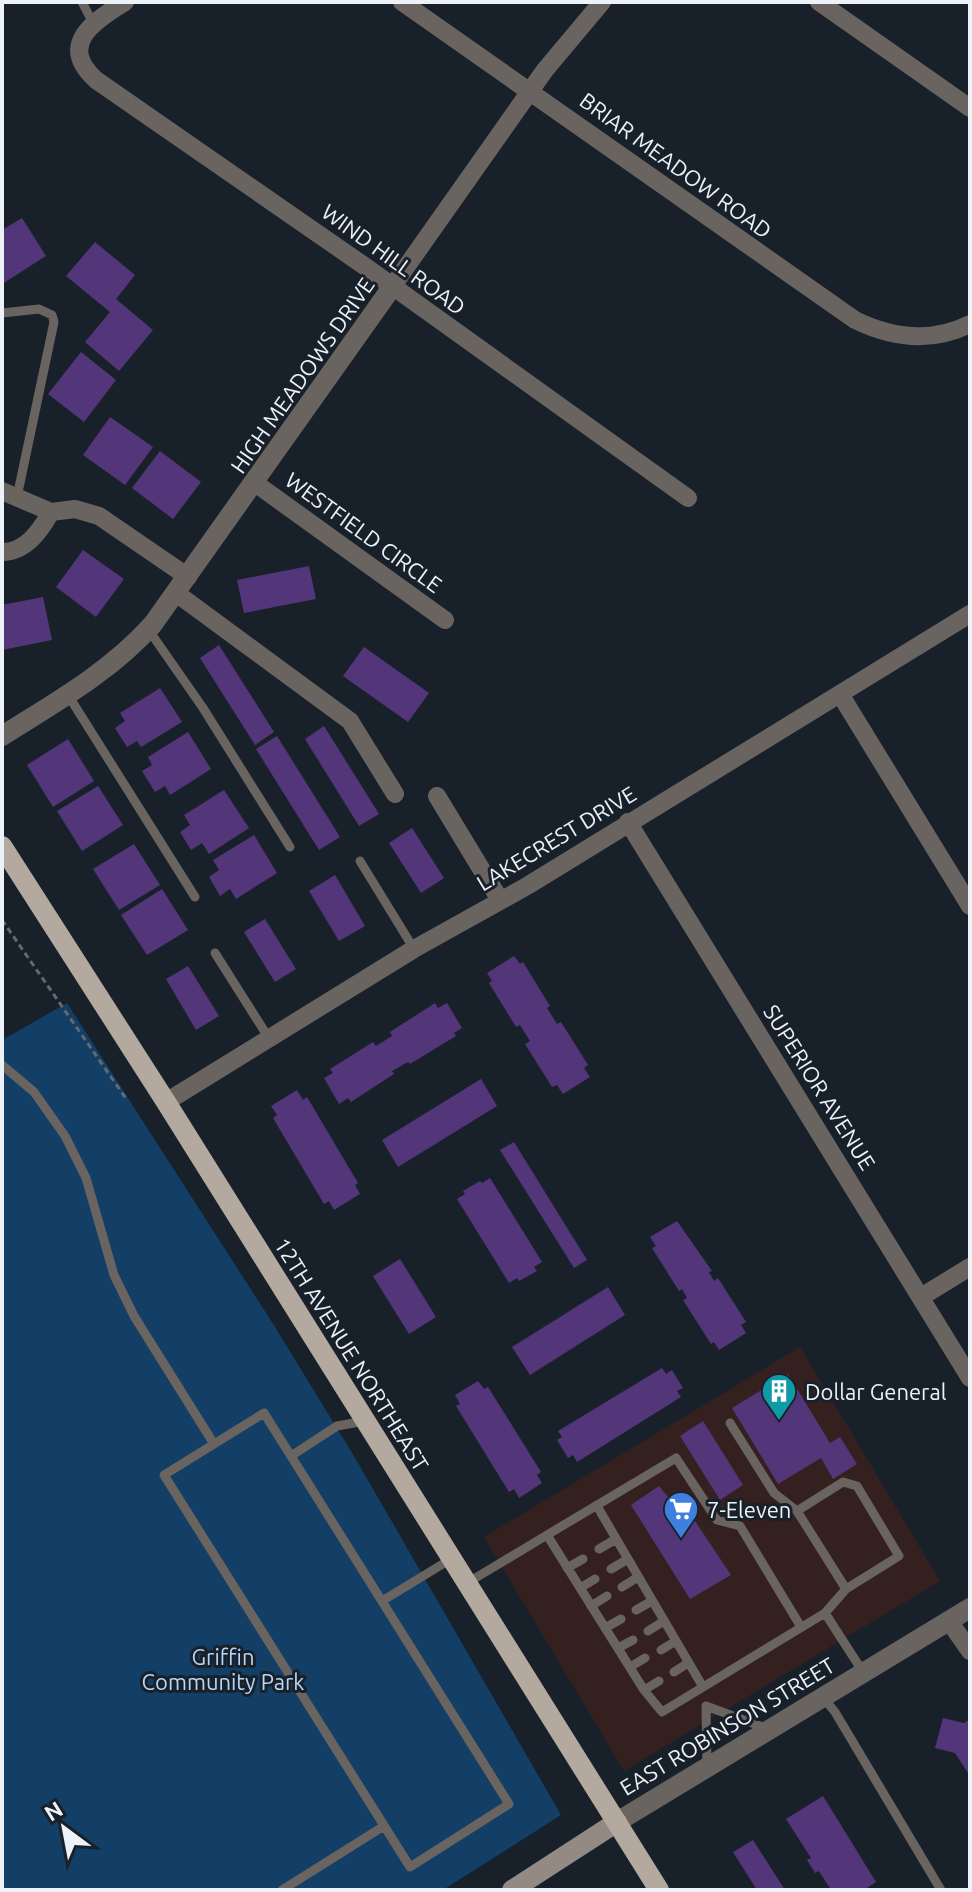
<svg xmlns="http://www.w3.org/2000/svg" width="972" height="1892" font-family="Ubuntu,sans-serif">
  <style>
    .commercial { fill: #34211f }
    .green { fill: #133e65 }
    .building { fill: #533679 }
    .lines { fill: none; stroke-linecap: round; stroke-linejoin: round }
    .path { stroke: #616971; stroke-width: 3; stroke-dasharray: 6 4; stroke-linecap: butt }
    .service { stroke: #69645f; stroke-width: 9 }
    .minor { stroke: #69645f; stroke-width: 18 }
    .tertiary { stroke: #69645f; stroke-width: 20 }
    .secondary { stroke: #938b83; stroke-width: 20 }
    .primary { stroke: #b4a99f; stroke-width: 20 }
    .labels { text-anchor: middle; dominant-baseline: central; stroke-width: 6; stroke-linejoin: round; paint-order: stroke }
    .street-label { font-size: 22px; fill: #ecf2f8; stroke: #18212a }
    .poi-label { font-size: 22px; fill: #ecf2f8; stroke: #18212a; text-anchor: start }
    .park-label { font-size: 22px; fill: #b7d6f7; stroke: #18212a }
  </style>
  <rect width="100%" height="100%" fill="#18212a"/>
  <path class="commercial" d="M 800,1347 L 940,1581 L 624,1771 L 484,1537 Z"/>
  <path class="green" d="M 67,1003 L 275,1327 L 354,1456 L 561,1815 L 443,1890 L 2,1890 L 2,1040 Z"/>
  <path class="building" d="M 22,218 L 46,256 L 2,284 L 2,230 Z
    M 95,242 L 135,275 L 116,299 L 153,330 L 119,371 L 85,342 L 110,312 L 66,276 Z
    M 81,352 L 116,380 L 84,422 L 48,394 Z
    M 110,417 L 153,447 L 125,485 L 83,455 Z
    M 160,451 L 201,482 L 173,519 L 132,488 Z
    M 83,550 L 124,579 L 96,617 L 56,587 Z
    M 309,566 L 316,599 L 244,613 L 237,580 Z
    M 43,597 L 52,640 L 2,650 L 2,605 Z
    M 219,645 L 274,732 L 255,745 L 200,658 Z
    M 364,647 L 429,693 L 408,722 L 343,676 Z
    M 160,688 L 182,722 L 141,747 L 137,741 L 127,747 L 115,728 L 125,721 L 120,713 Z
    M 324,726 L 379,814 L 359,826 L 305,739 Z
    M 188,732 L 211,769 L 170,795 L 165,786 L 155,792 L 142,771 L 152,765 L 148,757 Z
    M 277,736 L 340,837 L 319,850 L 256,749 Z
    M 68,739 L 94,781 L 53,807 L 27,765 Z
    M 98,786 L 123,825 L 82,851 L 57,811 Z
    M 224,790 L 249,828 L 209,854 L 202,843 L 191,850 L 180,832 L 190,825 L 184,815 Z
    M 412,828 L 444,878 L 421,893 L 389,843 Z
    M 254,835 L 277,873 L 236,899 L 230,889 L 220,896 L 209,877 L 219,870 L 213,860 Z
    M 134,844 L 160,885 L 119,910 L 93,869 Z
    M 335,875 L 365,926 L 339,941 L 309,891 Z
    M 162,889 L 188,930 L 147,955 L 121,915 Z
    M 265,919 L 296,969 L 275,982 L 244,932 Z
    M 514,956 L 520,964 L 523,962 L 550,1006 L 547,1008 L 557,1024 L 561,1022 L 588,1065 L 584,1068 L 590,1077 L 563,1094 L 557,1085 L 552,1087 L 525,1044 L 530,1041 L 520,1025 L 516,1027 L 489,983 L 492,981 L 487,973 Z
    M 188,966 L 219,1016 L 196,1030 L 166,979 Z
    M 435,1003 L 438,1008 L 447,1003 L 462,1028 L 454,1033 L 456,1036 L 410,1064 L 408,1062 L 392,1071 L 394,1074 L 351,1102 L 348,1098 L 339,1104 L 324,1078 L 333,1073 L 330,1069 L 373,1042 L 376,1046 L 392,1036 L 390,1032 Z
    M 481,1079 L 497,1106 L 398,1167 L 382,1140 Z
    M 297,1090 L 303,1100 L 307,1097 L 358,1183 L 355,1185 L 360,1194 L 334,1210 L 329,1201 L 324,1204 L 273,1118 L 277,1115 L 271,1106 Z
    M 514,1142 L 587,1260 L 574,1268 L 500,1150 Z
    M 490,1178 L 542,1262 L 534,1267 L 537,1271 L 519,1281 L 517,1278 L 509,1283 L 457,1199 L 465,1194 L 463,1191 L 480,1181 L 482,1183 Z
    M 677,1221 L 712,1271 L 709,1272 L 714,1281 L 718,1278 L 746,1322 L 741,1325 L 746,1333 L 719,1350 L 714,1342 L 711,1344 L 683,1300 L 687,1298 L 682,1289 L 679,1291 L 652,1248 L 656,1246 L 650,1237 Z
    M 400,1259 L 436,1317 L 409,1334 L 373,1276 Z
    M 608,1287 L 625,1315 L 530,1375 L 512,1347 Z
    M 662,1368 L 666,1374 L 672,1370 L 683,1388 L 677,1391 L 681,1397 L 577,1462 L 573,1455 L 568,1458 L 557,1440 L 562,1437 L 558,1431 Z
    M 788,1374 L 830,1443 L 840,1437 L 857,1464 L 833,1479 L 821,1458 L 778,1484 L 732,1408 Z
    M 478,1381 L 484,1389 L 488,1387 L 541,1472 L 537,1475 L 542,1483 L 519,1498 L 514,1489 L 509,1492 L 456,1406 L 460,1404 L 455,1395 Z
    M 703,1421 L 743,1485 L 720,1500 L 680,1436 Z
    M 659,1486 L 674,1504 L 681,1500 L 731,1575 L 690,1599 L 631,1505 Z
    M 943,1718 L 964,1723 L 970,1719 L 970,1776 L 955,1753 L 935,1748 Z
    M 823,1796 L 876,1882 L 864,1890 L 831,1890 L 819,1871 L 815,1873 L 807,1860 L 811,1858 L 786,1819 Z
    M 753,1840 L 785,1890 L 757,1890 L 733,1852 Z"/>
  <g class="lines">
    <path class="path" d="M 2,920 L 127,1100"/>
    <path class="service" d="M 82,2 L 93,23
      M 2,313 L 39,309 L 52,315 L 54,322 L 17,497
      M 148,629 L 203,708 L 290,847
      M 68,695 L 195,897
      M 360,861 L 414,949
      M 215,953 L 270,1040
      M 2,1065 L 34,1092 L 65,1136 L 86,1178 L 114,1275 L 134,1316 L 214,1444
      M 264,1413 L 509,1804 L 410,1867 L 164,1475 Z
      M 730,1423 L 774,1493 L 797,1511 L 846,1589
      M 291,1456 L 337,1426 L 365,1421
      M 597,1506 L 703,1687
      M 547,1535 L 676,1458 L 717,1520 L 740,1526 L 801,1627
      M 599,1549 L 616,1539
      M 567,1568 L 583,1559
      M 611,1569 L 628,1559
      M 467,1583 L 547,1535 L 644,1690 L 662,1712 L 825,1613 L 846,1589 L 899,1556 L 857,1486 L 843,1482 L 797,1511
      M 622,1587 L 638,1577
      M 580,1588 L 595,1579
      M 382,1601 L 451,1559
      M 591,1606 L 607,1596
      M 636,1610 L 652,1601
      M 825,1613 L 863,1672
      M 605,1628 L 621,1619
      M 648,1631 L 664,1621
      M 618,1648 L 633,1640
      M 661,1650 L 676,1641
      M 630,1667 L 645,1658
      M 674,1672 L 688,1663
      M 644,1690 L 659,1681
      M 822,1696 L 835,1712 L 941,1890
      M 707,1767 L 706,1706 L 768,1729
      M 282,1890 L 384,1826"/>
    <path class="minor" d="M 125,2 C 92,22 58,45 96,80 L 363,265 L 688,498
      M 402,2 L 855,320 C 892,338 932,343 970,324
      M 819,2 L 970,108
      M 392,287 L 545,70 L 602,2
      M 255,483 L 445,620
      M 2,491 L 51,512 L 75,509 L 99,516 L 188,577
      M 2,552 C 26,552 40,531 51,512
      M 176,593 L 350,721 L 395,794
      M 840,694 L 970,906
      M 437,796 L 500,900
      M 628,822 L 970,1378
      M 166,1102 L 414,949 L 527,886 L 970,614
      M 921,1297 L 970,1267
      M 949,1621 L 970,1651"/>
    <path class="tertiary" d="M 2,736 C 56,702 110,672 153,624 L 392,287
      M 617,1822 L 970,1608"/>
    <path class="secondary" d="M 512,1890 L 617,1822"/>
    <path class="primary" d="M 2,846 L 166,1102 L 659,1890"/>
  </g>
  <defs>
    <g id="building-pin" transform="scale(1.8)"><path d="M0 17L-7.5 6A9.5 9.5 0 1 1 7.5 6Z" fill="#0f9aa8" stroke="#18212a"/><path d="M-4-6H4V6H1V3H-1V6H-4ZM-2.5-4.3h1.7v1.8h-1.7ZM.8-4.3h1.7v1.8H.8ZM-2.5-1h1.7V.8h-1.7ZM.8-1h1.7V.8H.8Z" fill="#fff"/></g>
    <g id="supermarket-pin" transform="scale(1.8)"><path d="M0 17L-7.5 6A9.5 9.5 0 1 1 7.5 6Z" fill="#3f7fe0" stroke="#18212a"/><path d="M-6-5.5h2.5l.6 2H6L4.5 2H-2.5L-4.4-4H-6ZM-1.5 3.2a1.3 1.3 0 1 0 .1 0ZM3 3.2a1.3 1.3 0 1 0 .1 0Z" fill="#fff"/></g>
  </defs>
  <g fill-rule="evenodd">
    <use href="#building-pin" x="779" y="1391"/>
    <use href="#supermarket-pin" x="681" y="1509"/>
  </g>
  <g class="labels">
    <g class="street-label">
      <text transform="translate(676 165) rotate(36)">BRIAR MEADOW ROAD</text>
      <text transform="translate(394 259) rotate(36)">WIND HILL ROAD</text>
      <text transform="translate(302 375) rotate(-55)">HIGH MEADOWS DRIVE</text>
      <text transform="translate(364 532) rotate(36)">WESTFIELD CIRCLE</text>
      <text transform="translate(556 838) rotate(-31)">LAKECREST DRIVE</text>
      <text transform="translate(820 1087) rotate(58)">SUPERIOR AVENUE</text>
      <text transform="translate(352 1354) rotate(58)">12TH AVENUE NORTHEAST</text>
      <text transform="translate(727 1726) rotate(-31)">EAST ROBINSON STREET</text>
    </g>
    <g class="poi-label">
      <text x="805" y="1391">Dollar General</text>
      <text x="707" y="1509">7-Eleven</text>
    </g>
    <g class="park-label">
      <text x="223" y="1656">Griffin<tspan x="223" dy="25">Community Park</tspan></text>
    </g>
  </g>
  <rect width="972" height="1892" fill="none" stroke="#ecf2f8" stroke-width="8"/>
  <g transform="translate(64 1828) rotate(328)" stroke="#18212a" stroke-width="6" paint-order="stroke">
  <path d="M0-6L14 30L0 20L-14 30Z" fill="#ecf2f8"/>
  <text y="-12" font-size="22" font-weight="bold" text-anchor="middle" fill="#ecf2f8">N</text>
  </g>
</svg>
